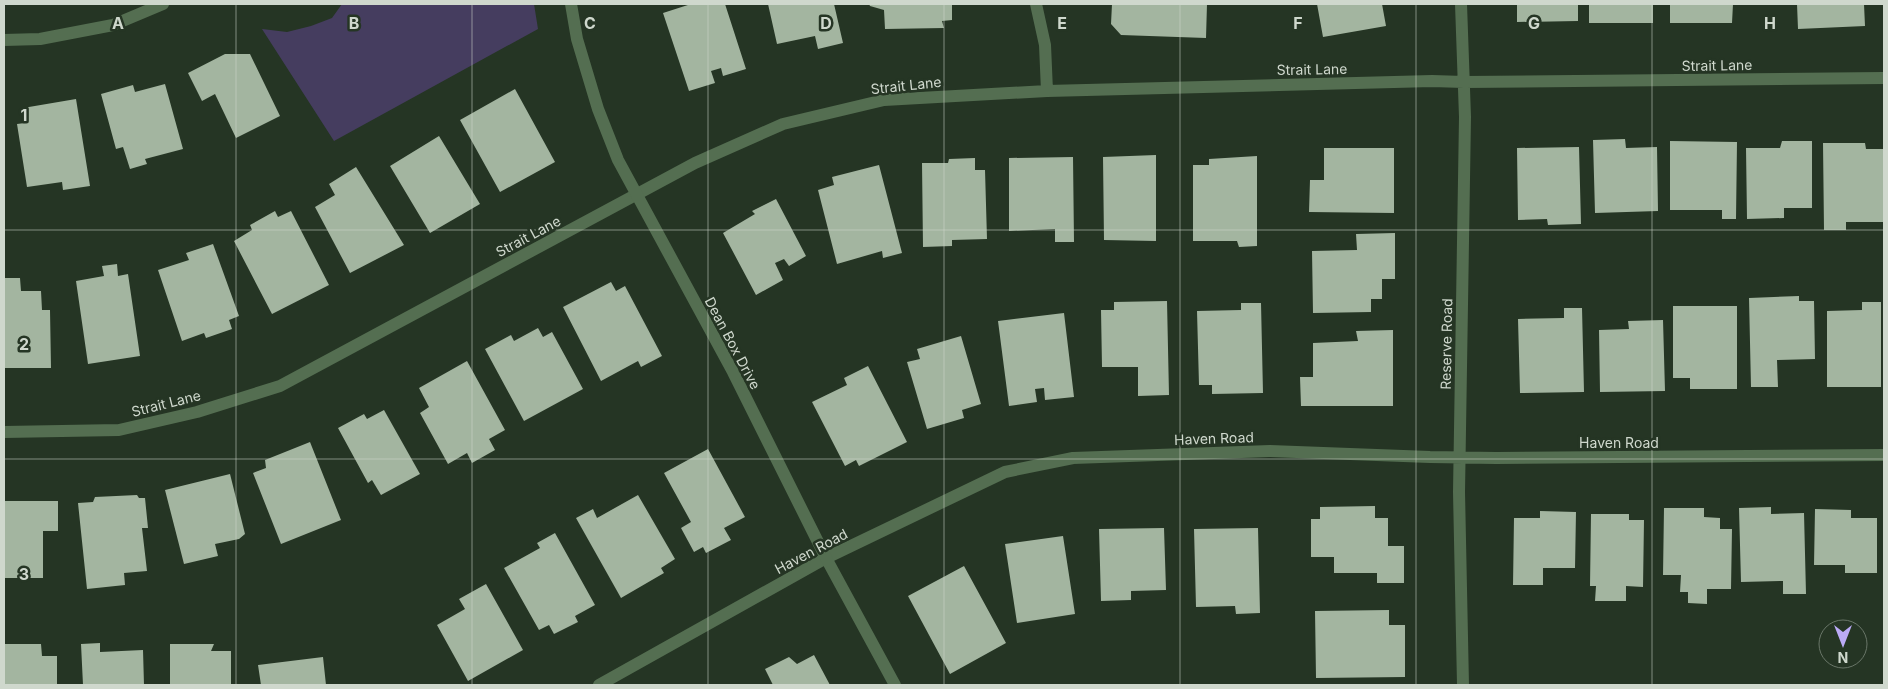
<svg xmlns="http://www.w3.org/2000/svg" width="1888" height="689" font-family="Inter,sans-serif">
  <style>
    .green { fill: #453d5f }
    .building { fill: #a3b5a0 }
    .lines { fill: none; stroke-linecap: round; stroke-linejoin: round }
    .minor { stroke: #546e51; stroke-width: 12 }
    .tertiary { stroke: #546e51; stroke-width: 12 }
    .grid { fill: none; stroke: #cfd8cd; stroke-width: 1; stroke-opacity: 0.55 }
    .labels { text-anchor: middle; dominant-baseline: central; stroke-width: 5; stroke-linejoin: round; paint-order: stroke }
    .street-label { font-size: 14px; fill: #cfd8cd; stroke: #253524 }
    .grid-label { font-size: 16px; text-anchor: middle; font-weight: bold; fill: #cfd8cd; stroke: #253524; stroke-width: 5; stroke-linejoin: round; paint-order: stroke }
  </style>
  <rect width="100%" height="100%" fill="#253524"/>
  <path class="green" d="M 342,4 L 534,4 L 538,29 L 334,141 L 262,29 L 287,32 L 311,26 L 332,18 Z"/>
  <path class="building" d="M 691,4 L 725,4 L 746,69 L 723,76 L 721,68 L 711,71 L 715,83 L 689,91 L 663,13 Z
    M 768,4 L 834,4 L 843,43 L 818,49 L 815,36 L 777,44 Z
    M 869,4 L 952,4 L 952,20 L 942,21 L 944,28 L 885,29 L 884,10 L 870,6 Z
    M 1112,4 L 1207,4 L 1206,38 L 1121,35 L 1111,24 Z
    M 1317,4 L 1382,4 L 1386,26 L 1323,37 Z
    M 1517,4 L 1578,4 L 1578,21 L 1517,22 Z
    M 1589,4 L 1653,4 L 1653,23 L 1589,23 Z
    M 1670,4 L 1733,4 L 1732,23 L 1670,23 Z
    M 1797,4 L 1864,4 L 1865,26 L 1798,29 Z
    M 225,54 L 250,54 L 280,116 L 236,138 L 215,94 L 202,101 L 188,73 Z
    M 165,84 L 183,149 L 145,159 L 147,164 L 130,169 L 123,147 L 116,149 L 101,94 L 133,85 L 135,92 Z
    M 515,89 L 555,162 L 500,192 L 460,120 Z
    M 76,99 L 90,186 L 63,190 L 62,182 L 27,187 L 17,124 L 25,123 L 23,108 Z
    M 439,136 L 480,204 L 430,233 L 390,166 Z
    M 1625,139 L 1626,148 L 1657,147 L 1658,211 L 1595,213 L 1593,140 Z
    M 1670,141 L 1737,142 L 1736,219 L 1722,219 L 1722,210 L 1670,210 Z
    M 1782,141 L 1812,141 L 1812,208 L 1784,208 L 1784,218 L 1747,219 L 1746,148 L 1780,148 Z
    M 1823,143 L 1865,143 L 1866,149 L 1884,149 L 1884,222 L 1846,222 L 1846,230 L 1824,230 Z
    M 1579,147 L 1581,224 L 1548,225 L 1547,219 L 1518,220 L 1517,148 Z
    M 1324,148 L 1394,148 L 1394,213 L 1309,212 L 1310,180 L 1324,180 Z
    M 1156,155 L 1156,241 L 1104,240 L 1103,157 Z
    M 1257,156 L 1257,246 L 1239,247 L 1237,241 L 1193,241 L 1193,165 L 1209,165 L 1209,159 Z
    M 1073,157 L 1074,242 L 1055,242 L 1055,229 L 1009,231 L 1009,158 Z
    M 975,158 L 975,170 L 985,170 L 987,239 L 952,240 L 952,246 L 923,247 L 922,163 L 948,163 L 949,159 Z
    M 879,165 L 902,253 L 883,258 L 882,251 L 837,264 L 818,190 L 834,185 L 832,177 Z
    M 356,167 L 404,245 L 350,273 L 315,207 L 335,195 L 329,184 Z
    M 776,199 L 806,256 L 789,266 L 784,259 L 775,263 L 783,280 L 756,295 L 723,233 L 755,214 L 752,211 Z
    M 275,211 L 278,217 L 291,211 L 329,285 L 272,314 L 234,241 L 252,230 L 250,225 Z
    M 1395,233 L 1395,279 L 1382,279 L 1382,299 L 1371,299 L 1371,312 L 1313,313 L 1312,251 L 1357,250 L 1356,234 Z
    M 213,244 L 239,316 L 229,320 L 232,329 L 206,338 L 204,333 L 182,341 L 158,270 L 189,260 L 186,253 Z
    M 117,264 L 118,276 L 128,274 L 140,356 L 88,364 L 76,281 L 104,276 L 102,266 Z
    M 4,278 L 20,278 L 21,291 L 41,291 L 42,310 L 50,310 L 51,368 L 4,368 Z
    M 611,282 L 616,291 L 625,286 L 662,356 L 641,367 L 638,361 L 601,381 L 563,307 Z
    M 1799,296 L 1799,301 L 1814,301 L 1815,359 L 1777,360 L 1778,387 L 1751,387 L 1749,298 Z
    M 1167,301 L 1169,395 L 1138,396 L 1138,367 L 1102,367 L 1101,310 L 1114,310 L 1114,302 Z
    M 1862,302 L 1881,302 L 1881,387 L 1827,387 L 1827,311 L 1862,310 Z
    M 1241,303 L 1261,303 L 1263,393 L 1212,394 L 1212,385 L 1199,385 L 1197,311 L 1241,310 Z
    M 1673,306 L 1737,306 L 1737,389 L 1690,389 L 1690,378 L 1673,378 Z
    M 1564,308 L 1582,308 L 1584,392 L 1520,393 L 1518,319 L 1564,318 Z
    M 1064,313 L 1074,397 L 1045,400 L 1044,388 L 1035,389 L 1037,402 L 1009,406 L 998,321 Z
    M 1663,320 L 1665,391 L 1600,392 L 1599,330 L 1629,329 L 1628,321 Z
    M 538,328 L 543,337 L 552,332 L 583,389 L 524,421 L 485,349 L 511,335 L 514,341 Z
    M 1393,330 L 1393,406 L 1301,406 L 1300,377 L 1313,377 L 1313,343 L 1358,341 L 1356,331 Z
    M 961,336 L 981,404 L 962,410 L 964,418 L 927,429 L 907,362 L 920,359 L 917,349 Z
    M 467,361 L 505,430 L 489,439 L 495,450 L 472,463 L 467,453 L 448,464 L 420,413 L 429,407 L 419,388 Z
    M 868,366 L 907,442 L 859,466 L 856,460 L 845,466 L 812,402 L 847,385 L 844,378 Z
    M 384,410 L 420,474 L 381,495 L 372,480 L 368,483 L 338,428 L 364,414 L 367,419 Z
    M 310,442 L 341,520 L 281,544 L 253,473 L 266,468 L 265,460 Z
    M 708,449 L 745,517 L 724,528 L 731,540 L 706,553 L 703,547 L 694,552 L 681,528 L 691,522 L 664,473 Z
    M 230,474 L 245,534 L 239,539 L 215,544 L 218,556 L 184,564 L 165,490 Z
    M 137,495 L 139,498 L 145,498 L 148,528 L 142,528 L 147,571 L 124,573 L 125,585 L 87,589 L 78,503 L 93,502 L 95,497 Z
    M 638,495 L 675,559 L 661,568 L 664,573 L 621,598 L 576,518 L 593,509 L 597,518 Z
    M 4,501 L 58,501 L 58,531 L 43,531 L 43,578 L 4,578 Z
    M 1375,506 L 1375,518 L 1388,518 L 1388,546 L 1404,546 L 1404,583 L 1377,583 L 1377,573 L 1334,573 L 1334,557 L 1311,557 L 1311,519 L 1320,519 L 1320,507 Z
    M 1771,507 L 1771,514 L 1804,513 L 1806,594 L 1783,594 L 1783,581 L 1741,582 L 1739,508 Z
    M 1664,508 L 1704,508 L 1704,517 L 1720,518 L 1720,529 L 1732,529 L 1731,589 L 1707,589 L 1707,604 L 1688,603 L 1688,592 L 1680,592 L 1681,575 L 1663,575 Z
    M 1815,509 L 1851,510 L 1851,518 L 1877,518 L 1877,573 L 1845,573 L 1845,565 L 1814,565 Z
    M 1540,511 L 1576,512 L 1575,568 L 1543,568 L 1543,585 L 1513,585 L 1514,518 L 1540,518 Z
    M 1591,514 L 1629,514 L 1629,520 L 1644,520 L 1643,587 L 1626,586 L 1626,601 L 1595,601 L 1596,586 L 1590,586 Z
    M 1164,528 L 1166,590 L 1131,591 L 1131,600 L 1101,601 L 1099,529 Z
    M 1258,528 L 1260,613 L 1236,614 L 1235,606 L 1196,607 L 1194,529 Z
    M 555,533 L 595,605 L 575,616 L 578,622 L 554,634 L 549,625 L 539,630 L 504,568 L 540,548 L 537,543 Z
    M 1063,536 L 1075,614 L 1017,623 L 1005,544 Z
    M 964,566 L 1006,643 L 950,674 L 908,596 Z
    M 486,584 L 523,650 L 468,681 L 437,625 L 465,609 L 459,599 Z
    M 1389,610 L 1389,625 L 1405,625 L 1405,677 L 1316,678 L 1315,611 Z
    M 100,643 L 100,652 L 143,650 L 144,685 L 83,685 L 81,644 Z
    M 4,644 L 41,644 L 42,656 L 57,656 L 57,685 L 4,685 Z
    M 170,644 L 214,644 L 211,651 L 231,651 L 231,685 L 170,685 Z
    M 814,655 L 830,685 L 773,685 L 765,669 L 789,657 L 797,664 Z
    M 323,657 L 326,685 L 261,685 L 258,665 Z"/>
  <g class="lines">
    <path class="minor" d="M 1036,4 L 1045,45 L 1047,91
      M 1461,4 L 1465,117 L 1459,492 L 1463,685
      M 4,40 L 40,39 L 113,25 L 163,4
      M 4,432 L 119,430 L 197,412 L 280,386 L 695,163 L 783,124 L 884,100 L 1047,91 L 1432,81 L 1464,82 L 1884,78
      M 599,685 L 826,558 L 1005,472 L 1073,458 L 1270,451 L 1430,457 L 1496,458 L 1884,455"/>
    <path class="tertiary" d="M 571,4 L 577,39 L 598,109 L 618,160 L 733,372 L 826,558 L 895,685"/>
  </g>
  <path class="grid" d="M 236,4 L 236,685M 472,4 L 472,685M 708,4 L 708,685M 944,4 L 944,685M 1180,4 L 1180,685M 1416,4 L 1416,685M 1652,4 L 1652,685M 4,230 L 1884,230M 4,459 L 1884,459"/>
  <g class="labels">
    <g class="street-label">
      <text transform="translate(1717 65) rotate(-1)">Strait Lane</text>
      <text transform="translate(1312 69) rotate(-1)">Strait Lane</text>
      <text transform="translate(906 85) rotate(-6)">Strait Lane</text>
      <text transform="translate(528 236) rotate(-28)">Strait Lane</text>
      <text transform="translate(733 343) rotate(62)">Dean Box Drive</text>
      <text transform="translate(1446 344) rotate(-89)">Reserve Road</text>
      <text transform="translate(166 403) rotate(-14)">Strait Lane</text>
      <text transform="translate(1214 438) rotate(-2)">Haven Road</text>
      <text x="1619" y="442">Haven Road</text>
      <text transform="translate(811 551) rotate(-28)">Haven Road</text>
    </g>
  </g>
  <g class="grid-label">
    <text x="118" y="29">A</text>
    <text x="354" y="29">B</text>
    <text x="590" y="29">C</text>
    <text x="826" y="29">D</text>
    <text x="1062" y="29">E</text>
    <text x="1298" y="29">F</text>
    <text x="1534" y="29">G</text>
    <text x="1770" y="29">H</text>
    <text x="24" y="121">1</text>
    <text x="24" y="350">2</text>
    <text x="24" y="580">3</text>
  </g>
  <rect width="1888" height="689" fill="none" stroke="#cfd8cd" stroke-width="10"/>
  <g transform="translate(1843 644) rotate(180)"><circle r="24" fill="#253524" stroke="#697668"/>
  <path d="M0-4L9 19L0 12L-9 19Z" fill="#bbaaf6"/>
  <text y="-8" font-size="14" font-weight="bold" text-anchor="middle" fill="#cfd8cd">N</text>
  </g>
</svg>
